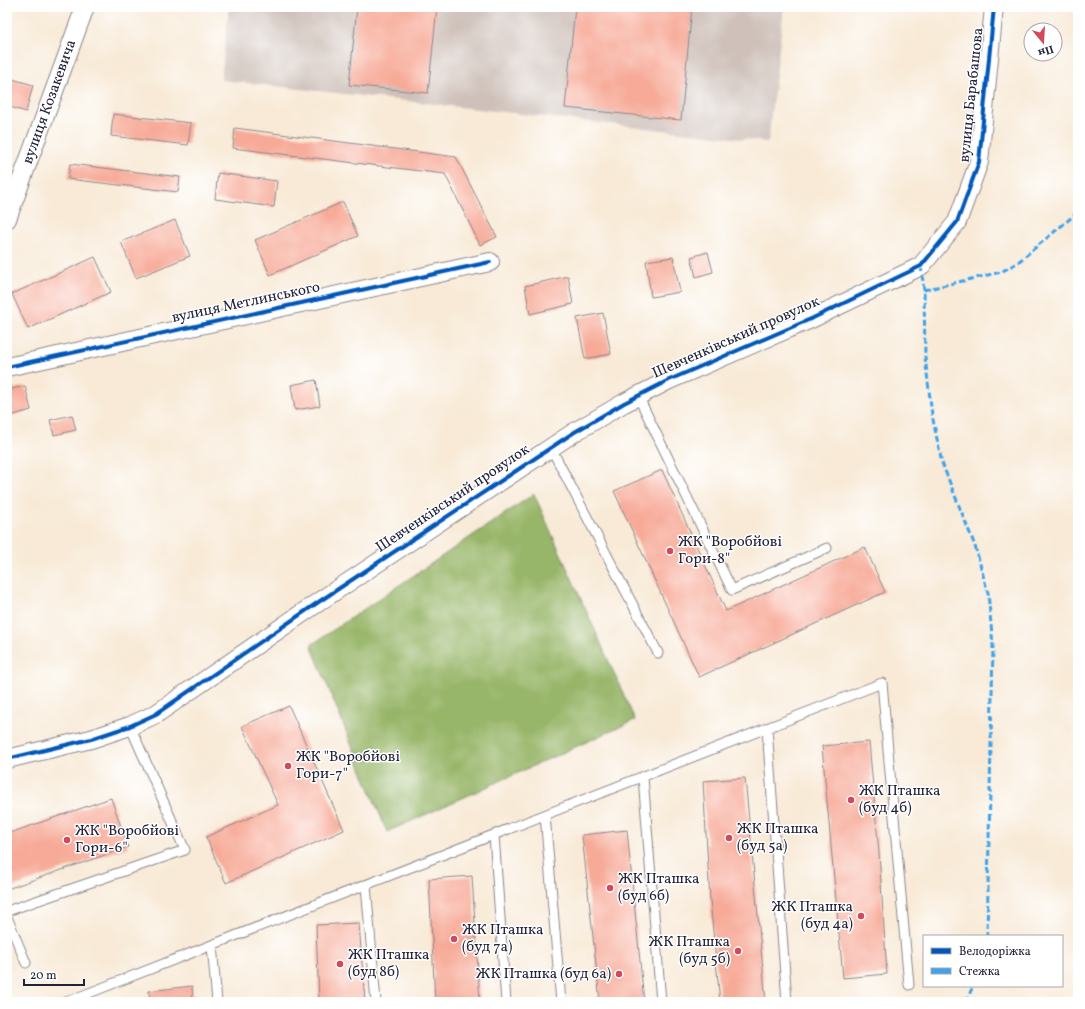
<svg xmlns="http://www.w3.org/2000/svg" width="1085" height="1009" font-family="Vollkorn,serif">
  <style>
    .industrial { fill: #cfc1ba }
    .forest { fill: #98b669; stroke: #5d6c52 }
    .building { fill: #f7aa98 }
    .lines { fill: none; stroke-linecap: round; stroke-linejoin: round }
    .service-casing { stroke: #8d8689; stroke-width: 11 }
    .minor-casing { stroke: #8d8689; stroke-width: 20 }
    .service { stroke: #fff; stroke-width: 9 }
    .minor { stroke: #fff; stroke-width: 18 }
    .quiet { stroke: #3ea2ec; stroke-width: 3; stroke-dasharray: 6 3; stroke-linecap: butt }
    .cycleway-casing { stroke: #fff; stroke-width: 6 }
    .cycleway { stroke: #0057b8; stroke-width: 4 }
    .poi-dot { fill: #d1495b; stroke: #fff; stroke-width: 1.5 }
    .labels { text-anchor: middle; dominant-baseline: central; stroke-width: 3; stroke-linejoin: round; paint-order: stroke }
    .street-label { font-size: 15px; fill: #22223b; stroke: #fff }
    .poi-label { font-size: 15px; fill: #22223b; stroke: #fff; text-anchor: start }
  </style>
  <rect width="100%" height="100%" fill="#fff"/>
  <filter id="ink" filterUnits="userSpaceOnUse"><feTurbulence type="fractalNoise" baseFrequency=".025" numOctaves="2"/><feDisplacementMap in="SourceGraphic" scale="8" xChannelSelector="R" yChannelSelector="G"/><feConvolveMatrix kernelMatrix="1 2 1 2 8 2 1 2 1" color-interpolation-filters="sRGB"/></filter>
  <filter id="wash" filterUnits="userSpaceOnUse"><feTurbulence type="fractalNoise" baseFrequency=".012" numOctaves="4" result="noise"/><feDisplacementMap in="SourceGraphic" scale="16" xChannelSelector="R" yChannelSelector="G"/><feGaussianBlur stdDeviation="0.9" result="paint"/><feColorMatrix in="noise" values="0 0 0 0 0 0 0 0 0 0 0 0 0 0 0 0 0 1.4 0 .05"/><feComposite in="paint" operator="in"/></filter>
  <g filter="url(#wash)">
    <rect width="100%" height="100%" fill="#f8ead7"/>
    <path class="industrial" d="M 229,7 L 784,7 L 768,142 L 221,80 Z"/>
    <path class="forest" d="M 534,494 L 635,720 L 387,832 L 311,645 Z"/>
    <g id="blocks">
      <path class="building" d="M 357,7 L 437,7 L 428,93 L 349,85 Z
        M 575,7 L 692,7 L 681,120 L 565,108 Z
        M 9,78 L 33,85 L 26,112 L 7,106 L 7,85 Z
        M 113,114 L 191,123 L 188,145 L 111,136 Z
        M 235,128 L 456,157 L 497,237 L 480,245 L 445,174 L 233,148 Z
        M 70,164 L 180,177 L 178,192 L 68,179 Z
        M 218,173 L 277,181 L 274,207 L 215,199 Z
        M 343,202 L 358,236 L 270,275 L 255,240 Z
        M 175,220 L 190,256 L 136,278 L 121,242 Z
        M 708,252 L 713,272 L 696,277 L 691,257 Z
        M 95,257 L 111,292 L 28,329 L 12,294 Z
        M 673,257 L 680,292 L 651,297 L 646,261 Z
        M 568,276 L 573,304 L 530,314 L 525,286 Z
        M 603,313 L 611,354 L 585,359 L 577,318 Z
        M 316,380 L 320,406 L 295,410 L 291,385 Z
        M 25,386 L 31,410 L 7,417 L 7,390 Z
        M 72,415 L 76,430 L 54,435 L 50,420 Z
        M 662,470 L 726,611 L 865,547 L 885,592 L 699,677 L 614,491 Z
        M 289,706 L 344,830 L 226,883 L 206,837 L 278,805 L 242,726 Z
        M 869,742 L 879,853 L 887,974 L 843,978 L 822,746 Z
        M 745,778 L 766,1002 L 720,1002 L 710,900 L 703,781 Z
        M 111,798 L 128,847 L 7,889 L 7,834 Z
        M 627,830 L 644,1002 L 600,1002 L 582,835 Z
        M 472,876 L 480,1002 L 435,1002 L 429,879 Z
        M 359,923 L 365,1002 L 319,1002 L 316,925 Z
        M 192,986 L 193,1002 L 150,1002 L 149,991 Z"/>
    </g>
  </g>
  <g filter="url(#ink)">
    <use href="#blocks" fill-opacity="0" stroke="#8d8689" stroke-width="1"/>
    <g class="lines">
      <g class="service-casing">
        <path id="service" d="M 638,396 L 732,590 L 827,548
          M 551,448 L 658,653
          M 767,728 L 787,1002
          M 643,777 L 661,1002
          M 545,815 L 561,1002
          M 494,835 L 506,1002
          M 366,885 L 376,1002
          M 7,911 L 185,850 L 130,726
          M 7,917 L 26,963
          M 212,945 L 217,1002
          M 66,1002 L 882,683 L 909,985"/>
      </g>
      <g class="minor-casing">
        <path id="minor" d="M 7,219 L 85,7
          M 7,367 L 490,262
          M 7,759 L 91,739 L 130,726 L 156,714 L 320,601 L 573,433 L 624,403 L 669,380 L 813,318 L 921,266 L 957,222 L 979,162 L 994,7"/>
      </g>
      <use href="#service" class="service"/>
      <use href="#minor" class="minor"/>
      <path class="quiet" d="M 921,266 L 924,290 L 925,357 L 932,415 L 942,463 L 975,546 L 988,593 L 993,645 L 987,936
        M 924,290 L 1001,272 L 1017,263 L 1078,212
        M 1078,418 L 1078,422
        M 966,1002 L 973,986"/>
      <g class="cycleway-casing">
        <path id="cycleway" d="M 7,367 L 490,262
          M 7,759 L 91,739 L 130,726 L 156,714 L 320,601 L 573,433 L 624,403 L 669,380 L 813,318 L 921,266 L 957,222 L 979,162 L 994,7"/>
      </g>
      <use href="#cycleway" class="cycleway"/>
    </g>
  </g>
  <g class="poi-dot">
    <circle cx="670" cy="551" r="4"/>
    <circle cx="288" cy="766" r="4"/>
    <circle cx="851" cy="800" r="4"/>
    <circle cx="729" cy="838" r="4"/>
    <circle cx="67" cy="840" r="4"/>
    <circle cx="610" cy="888" r="4"/>
    <circle cx="861" cy="916" r="4"/>
    <circle cx="454" cy="939" r="4"/>
    <circle cx="738" cy="951" r="4"/>
    <circle cx="340" cy="964" r="4"/>
    <circle cx="619" cy="974" r="4"/>
  </g>
  <g class="labels">
    <g class="street-label">
      <text transform="translate(972 95) rotate(-84)">вулиця Барабашова</text>
      <text transform="translate(50 102) rotate(-70)">вулиця Козакевича</text>
      <text transform="translate(246 303) rotate(-12)">вулиця Метлинського</text>
      <text transform="translate(736 338) rotate(-24)">Шевченківський провулок</text>
      <text transform="translate(453 499) rotate(-34)">Шевченківський провулок</text>
    </g>
    <g class="poi-label">
      <text x="678" y="542">ЖК "Воробйові<tspan x="678" dy="17">Гори-8"</tspan></text>
      <text x="296" y="757">ЖК "Воробйові<tspan x="296" dy="17">Гори-7"</tspan></text>
      <text x="859" y="791">ЖК Пташка<tspan x="859" dy="17">(буд 4б)</tspan></text>
      <text x="737" y="829">ЖК Пташка<tspan x="737" dy="17">(буд 5а)</tspan></text>
      <text x="75" y="831">ЖК "Воробйові<tspan x="75" dy="17">Гори-6"</tspan></text>
      <text x="618" y="879">ЖК Пташка<tspan x="618" dy="17">(буд 6б)</tspan></text>
      <text x="853" y="907" text-anchor="end">ЖК Пташка<tspan x="853" dy="17">(буд 4а)</tspan></text>
      <text x="462" y="930">ЖК Пташка<tspan x="462" dy="17">(буд 7а)</tspan></text>
      <text x="730" y="942" text-anchor="end">ЖК Пташка<tspan x="730" dy="17">(буд 5б)</tspan></text>
      <text x="348" y="955">ЖК Пташка<tspan x="348" dy="17">(буд 8б)</tspan></text>
      <text x="611" y="974" text-anchor="end">ЖК Пташка (буд 6а)</text>
    </g>
  </g>
  <rect width="1085" height="1009" fill="none" stroke="#fff" stroke-width="24"/>
  <rect x="923" y="935" width="140" height="52" fill="#ffffff" stroke="#a7a7b1"/>
  <rect x="931" y="948" width="20" height="6" fill="#0057b8" stroke="#a7a7b1"/>
  <text x="959" y="955" font-size="12" fill="#22223b">Велодоріжка</text>
  <rect x="931" y="968" width="20" height="6" fill="#3ea2ec" stroke="#a7a7b1"/>
  <text x="959" y="975" font-size="12" fill="#22223b">Стежка</text>
  <g transform="translate(1043 42) rotate(162)"><circle r="19" fill="#ffffff" stroke="#a7a7b1"/>
  <path d="M0-3L7 15L0 10L-7 15Z" fill="#d1495b"/>
  <text y="-6" font-size="11" font-weight="bold" text-anchor="middle" fill="#22223b">Пн</text>
  </g>
  <path d="M24 979v6h60v-6" fill="none" stroke="#22223b" stroke-width="2"/>
  <text x="30" y="979" font-size="12" fill="#22223b" stroke="#ffffff" stroke-width="3" paint-order="stroke">20 m</text>
</svg>
